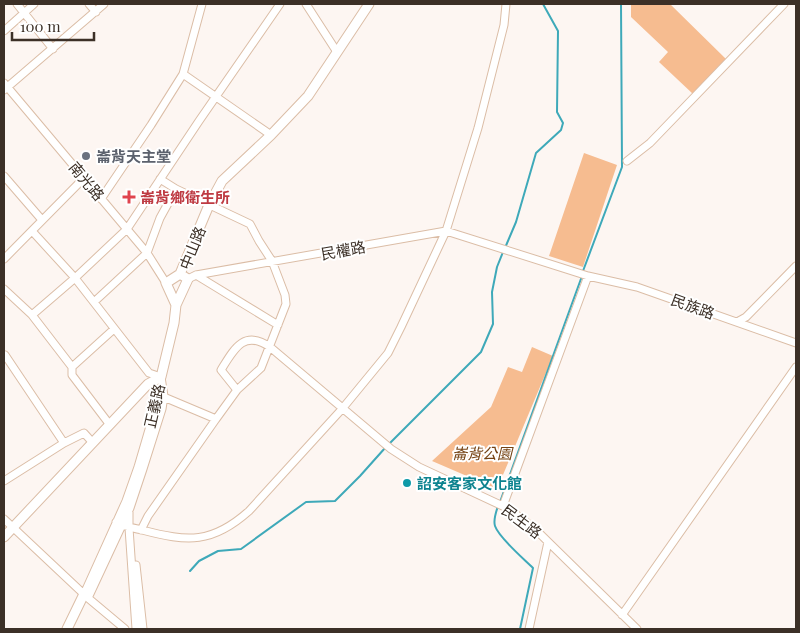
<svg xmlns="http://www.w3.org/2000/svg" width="800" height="633" font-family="'Playfair Display','Noto Sans TC',serif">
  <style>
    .green { fill: #f6bc90 }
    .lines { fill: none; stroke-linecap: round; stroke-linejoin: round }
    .stream { stroke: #3ea9b9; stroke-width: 2 }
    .minor-casing { stroke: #dbbda6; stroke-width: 9 }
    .major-casing { stroke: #dbbda6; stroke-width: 11 }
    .minor { stroke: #fff; stroke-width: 7 }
    .major { stroke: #fff; stroke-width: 9 }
    .worship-dot { fill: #6b7280; stroke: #fff; stroke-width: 2 }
    .health-dot { fill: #e0444e; stroke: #fff; stroke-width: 2 }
    .culture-dot { fill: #0f9aa8; stroke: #fff; stroke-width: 2 }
    .labels { text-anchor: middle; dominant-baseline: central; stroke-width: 4; stroke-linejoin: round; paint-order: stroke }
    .worship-label { font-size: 15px; font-weight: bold; fill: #5b616d; stroke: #fff; text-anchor: start }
    .street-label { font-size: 15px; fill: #3c3027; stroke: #fff }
    .health-label { font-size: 15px; font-weight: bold; fill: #be3a42; stroke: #fff; text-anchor: start }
    .park-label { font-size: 15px; font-style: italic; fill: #754213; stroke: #fff }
    .culture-label { font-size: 15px; font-weight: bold; fill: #0d838f; stroke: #fff; text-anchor: start }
  </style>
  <rect width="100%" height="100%" fill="#fdf6f2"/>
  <path class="green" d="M 631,4 L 670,4 L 726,59 L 693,94 L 659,62 L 668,52 L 631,17 Z
    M 584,153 L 617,165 L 583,267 L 549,256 Z
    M 532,347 L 553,356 L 497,489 L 432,461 L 491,407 L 508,367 L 522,372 Z"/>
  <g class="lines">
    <path class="stream" d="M 505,248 L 516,222 L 536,153 L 561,130 L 563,123 L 557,112 L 558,31 L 543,4
      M 583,271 L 622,167 L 621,4
      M 388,445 L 481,352 L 493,324 L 492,292 L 497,267 L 503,252
      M 500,502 L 582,276
      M 498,506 C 496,512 493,520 495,526 C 499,538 524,559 533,568 L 520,629
      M 190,571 L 199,561 L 218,551 L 241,549 L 306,502 L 335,501 L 360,476 L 385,448"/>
    <g class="minor-casing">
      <path id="minor" d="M 17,4 L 53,49
        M 89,4 L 96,12
        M 306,4 L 337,52
        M 4,31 L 34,4
        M 183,74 L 271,135
        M 4,83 L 147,253 L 166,283
        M 4,90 L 104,4
        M 627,161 L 650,143 L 784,4
        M 4,176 L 42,220
        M 101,199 L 151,125 L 183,74 L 202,4
        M 32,231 L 75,278 L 149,373 L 161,377
        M 4,259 L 84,178
        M 196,275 L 278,325
        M 188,279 L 196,275 L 446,231 L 588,276 L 637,287 L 796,343
        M 4,289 L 32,315 L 72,367
        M 94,302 L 147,253 L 160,218 L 176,189
        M 32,315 L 75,278 L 127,229 L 199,121 L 280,4
        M 737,322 L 746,317 L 796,266
        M 5,355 L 64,443
        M 72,367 L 72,375 L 110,425
        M 72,367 L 114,329
        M 237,390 L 221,370 C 234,349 244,329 270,347 L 391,449 L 419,467 L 509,509 L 534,528 L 637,629
        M 159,395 L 216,419 L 237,390 L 261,368 L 286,304 L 285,295 L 272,261 L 259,241 L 250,224 L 176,189 L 160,179
        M 4,481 L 64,443 L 84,433 L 93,443
        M 503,506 L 588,276
        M 129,512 L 129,528 L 136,629
        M 4,519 L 88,598 L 125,629
        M 116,522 C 125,527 133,528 142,530 C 188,542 212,544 249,511 L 342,409 L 388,353 L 401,327 L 446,231 L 478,128 L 504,25 L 506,4
        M 141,530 L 148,516 L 216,419
        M 136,565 L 143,629
        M 84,594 L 126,501 L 138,467 L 160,392
        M 88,598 L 130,508 L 143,469 L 162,409 L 164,396 L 161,377
        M 622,615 L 796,367
        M 529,629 L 548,542"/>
    </g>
    <g class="major-casing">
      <path id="major" d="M 180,274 L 209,205 L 222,181 L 271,135 L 308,96 L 369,4
        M 176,305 L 166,283 L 180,274
        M 4,537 L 148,384 L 161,377 L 174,323 L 176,305 L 188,279 L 180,274
        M 67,629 L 84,594"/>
    </g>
    <use href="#minor" class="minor"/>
    <use href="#major" class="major"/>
  </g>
  <circle class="worship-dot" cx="86" cy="156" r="5"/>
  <path class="health-dot" d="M126.5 189.5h5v5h5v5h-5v5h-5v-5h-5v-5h5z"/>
  <circle class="culture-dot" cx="407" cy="483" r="5"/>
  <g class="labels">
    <g class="worship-label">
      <text x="96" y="156">崙背天主堂</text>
    </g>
    <g class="street-label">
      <text transform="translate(87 181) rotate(50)">南光路</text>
      <text transform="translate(192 248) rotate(-68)">中山路</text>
      <text transform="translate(343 250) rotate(-10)">民權路</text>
      <text transform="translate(693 306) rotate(20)">民族路</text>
      <text transform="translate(154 406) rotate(-77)">正義路</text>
      <text transform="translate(522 521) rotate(37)">民生路</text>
    </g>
    <g class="health-label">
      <text x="140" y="197">崙背鄉衛生所</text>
    </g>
    <g class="park-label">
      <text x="482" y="453">崙背公園</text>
    </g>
    <g class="culture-label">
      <text x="417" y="483">詔安客家文化館</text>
    </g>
  </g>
  <rect width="800" height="633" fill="none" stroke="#3c3027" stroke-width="10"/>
  <path d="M12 32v8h82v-8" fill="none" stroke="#3c3027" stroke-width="2.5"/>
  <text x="20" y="32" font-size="15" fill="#3c3027" stroke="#ffffff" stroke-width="4" paint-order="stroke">100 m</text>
</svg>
